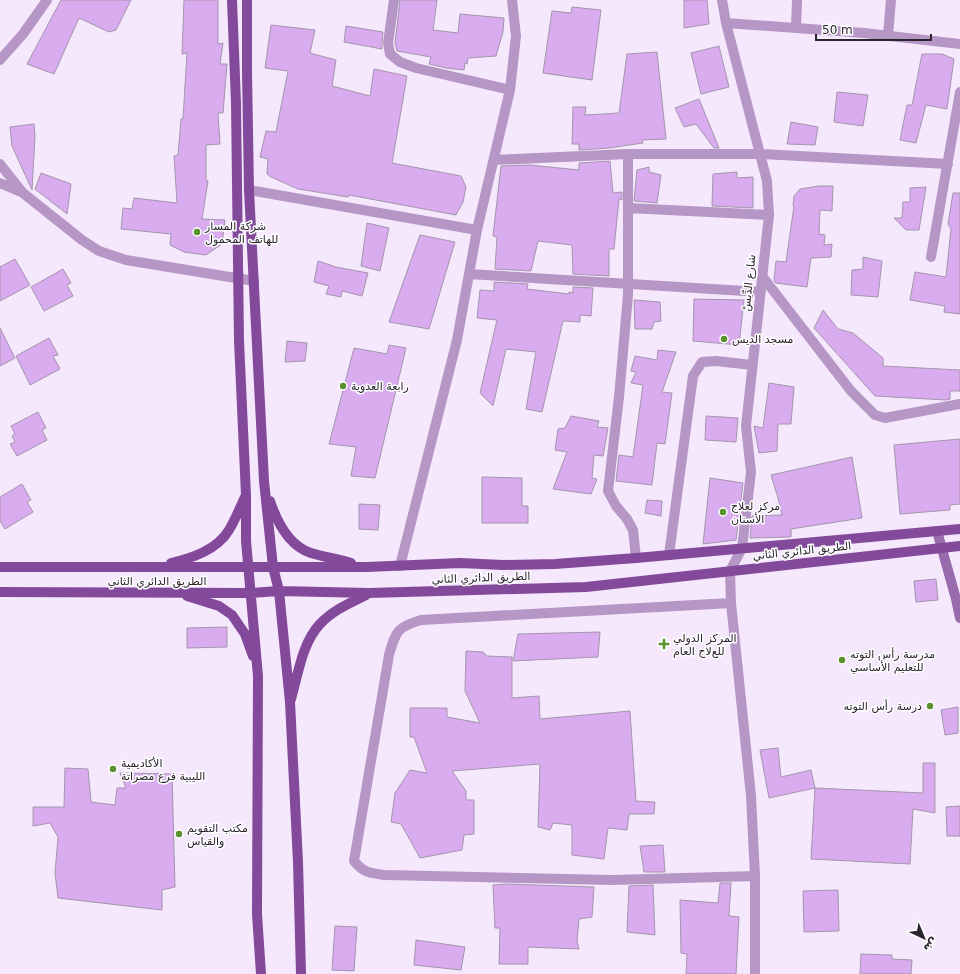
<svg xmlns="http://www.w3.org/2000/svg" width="960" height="974" font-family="'DejaVu Sans','Noto Naskh Arabic',sans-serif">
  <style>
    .building { fill: #d8acee; stroke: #a495ac }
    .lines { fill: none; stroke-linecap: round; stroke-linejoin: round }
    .street { stroke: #b596c4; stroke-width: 10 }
    .secondary { stroke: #986bad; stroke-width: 10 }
    .primary { stroke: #834a9c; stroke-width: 10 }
    .poi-dot { fill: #59922e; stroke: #fff; stroke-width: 1.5 }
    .labels { text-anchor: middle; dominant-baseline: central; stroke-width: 3; stroke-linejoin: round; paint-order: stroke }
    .poi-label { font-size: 11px; fill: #2a242d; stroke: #fff; text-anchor: start }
    .street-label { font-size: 11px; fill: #2a242d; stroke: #fff }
  </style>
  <rect width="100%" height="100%" fill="#f5e8fc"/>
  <path class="building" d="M 61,0 L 131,0 L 116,30 L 109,32 L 79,18 L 54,74 L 27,64 Z
    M 184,0 L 218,0 L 218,44 L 223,43 L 220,64 L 227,64 L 223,113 L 218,113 L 220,144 L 206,145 L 206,180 L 208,181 L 202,219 L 225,220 L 222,244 L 206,255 L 184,252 L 170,245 L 171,234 L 121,229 L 123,208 L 132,209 L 134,198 L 177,203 L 174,156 L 178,155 L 181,119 L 183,119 L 187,53 L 182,54 Z
    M 400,0 L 437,0 L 433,30 L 458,33 L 460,14 L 504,18 L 503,32 L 496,56 L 468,58 L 467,64 L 465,63 L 464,70 L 446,68 L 429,64 L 431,57 L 397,51 L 395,43 Z
    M 684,0 L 707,0 L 709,24 L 684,28 Z
    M 572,7 L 601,10 L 592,80 L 543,73 L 552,11 L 571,13 Z
    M 271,25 L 315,30 L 310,53 L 336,60 L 332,86 L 370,96 L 374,69 L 407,76 L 392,163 L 461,176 L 466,187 L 463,202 L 456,215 L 349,195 L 348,197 L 298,189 L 271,177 L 267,174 L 268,159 L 260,157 L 266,131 L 276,132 L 288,71 L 265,68 Z
    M 346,26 L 383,32 L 382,42 L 382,49 L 344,42 Z
    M 719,46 L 729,87 L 701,94 L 691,53 Z
    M 657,52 L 666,139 L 642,140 L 643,143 L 609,148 L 579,150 L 579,144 L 572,144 L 573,107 L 586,107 L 585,115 L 619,113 L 627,54 Z
    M 922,54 L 942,54 L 954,59 L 947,109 L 926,105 L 916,143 L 900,140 L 907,105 L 912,105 Z
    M 837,92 L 868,95 L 863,126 L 834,122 Z
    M 699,99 L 719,148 L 714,148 L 696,124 L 684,127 L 675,108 Z
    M 791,122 L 818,127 L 815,145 L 787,144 Z
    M 34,124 L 35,136 L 32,190 L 12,146 L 10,127 Z
    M 610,161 L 613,193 L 622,192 L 622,200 L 619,199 L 614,249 L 609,249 L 609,276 L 573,274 L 572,245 L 538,241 L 531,271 L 495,269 L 497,237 L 493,236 L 501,166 L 530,165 L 579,170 L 579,163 Z
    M 649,167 L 649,172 L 661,175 L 657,203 L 634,201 L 637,170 Z
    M 737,172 L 737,178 L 753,177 L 753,208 L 712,206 L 713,174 Z
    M 41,173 L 71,184 L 67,214 L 35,189 Z
    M 819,186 L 833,186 L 832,211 L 820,210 L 819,234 L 825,235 L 824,245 L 832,244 L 831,257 L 811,258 L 807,287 L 776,283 L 774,281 L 776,261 L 786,262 L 794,206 L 793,206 L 794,196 L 800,189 Z
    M 926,187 L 919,230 L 906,230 L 894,218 L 902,218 L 903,202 L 910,202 L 910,188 Z
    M 953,193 L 960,193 L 960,314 L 944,312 L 945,306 L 910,300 L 915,272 L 946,277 L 951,229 L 948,224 Z
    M 367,223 L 389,228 L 380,271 L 361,266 Z
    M 420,235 L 455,242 L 429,329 L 389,322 Z
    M 863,257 L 882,261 L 878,297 L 851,295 L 852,270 L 863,269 Z
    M 15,259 L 30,285 L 0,301 L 0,267 Z
    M 318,261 L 336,267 L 368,273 L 362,296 L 342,291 L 341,297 L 326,294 L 329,286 L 314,282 Z
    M 63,269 L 71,283 L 67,285 L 73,296 L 44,311 L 31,287 Z
    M 494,282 L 528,284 L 527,289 L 569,294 L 569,292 L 573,293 L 573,287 L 593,288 L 591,316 L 580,315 L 580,322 L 563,321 L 542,412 L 526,409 L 536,352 L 506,349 L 493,406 L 480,393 L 497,320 L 477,318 L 480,290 L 494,291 Z
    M 694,299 L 744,300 L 739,345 L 693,341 Z
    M 634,300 L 660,302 L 661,321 L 654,322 L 652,329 L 635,329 Z
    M 823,310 L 838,329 L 853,333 L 883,358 L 883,366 L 960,370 L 960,391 L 950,391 L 950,399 L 946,400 L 875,396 L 814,328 Z
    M 0,328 L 15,358 L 0,366 Z
    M 49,338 L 58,355 L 53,356 L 60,369 L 30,385 L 16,356 Z
    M 287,341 L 307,343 L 305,361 L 285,362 Z
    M 389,345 L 406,348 L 375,478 L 351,476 L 356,447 L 329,444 L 354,348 L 387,354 Z
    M 658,350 L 676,352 L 662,392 L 672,393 L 665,444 L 657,443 L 652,485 L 616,481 L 619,455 L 633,457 L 643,385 L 631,383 L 636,372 L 631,371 L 635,356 L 657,360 Z
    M 769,383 L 794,387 L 791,424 L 778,424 L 777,451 L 759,453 L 754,426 L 763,428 Z
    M 38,412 L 46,428 L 42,430 L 47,440 L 17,456 L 10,444 L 15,442 L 12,436 L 15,434 L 11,426 Z
    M 571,416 L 599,421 L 597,427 L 608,428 L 603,456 L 594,455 L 592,478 L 597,479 L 591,494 L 553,489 L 567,452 L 555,450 L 558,429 L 565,428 Z
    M 706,416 L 738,418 L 736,442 L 705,440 Z
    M 960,439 L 960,504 L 950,505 L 950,510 L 900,514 L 894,445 Z
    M 852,457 L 862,518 L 791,529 L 791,537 L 750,538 L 752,516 L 782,515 L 778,498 L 771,475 Z
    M 482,477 L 522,478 L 522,506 L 528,506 L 528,523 L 482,523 Z
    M 710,478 L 743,483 L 736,540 L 703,544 Z
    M 22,484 L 31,500 L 27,502 L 33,512 L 5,529 L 0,521 L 0,497 Z
    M 647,500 L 662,501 L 661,516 L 645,513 Z
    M 359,504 L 380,505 L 378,530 L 359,529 Z
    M 936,579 L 938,600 L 916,602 L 914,581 Z
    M 227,627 L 227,647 L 187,648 L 187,628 Z
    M 600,632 L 598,657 L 513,661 L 518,634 Z
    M 466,651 L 483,652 L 487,656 L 512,657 L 512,698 L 539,696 L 540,719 L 630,711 L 636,801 L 655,802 L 654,814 L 629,814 L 627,830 L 608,828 L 604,859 L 572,855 L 572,825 L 553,823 L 550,830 L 538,827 L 540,764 L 452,771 L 466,791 L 466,800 L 474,800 L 474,834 L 464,835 L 462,850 L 420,858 L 401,824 L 391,822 L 395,793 L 410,770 L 427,773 L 414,737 L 410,737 L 410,708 L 447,708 L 447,717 L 480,723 L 465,691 Z
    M 958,707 L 958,733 L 945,735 L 941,710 Z
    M 778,748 L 781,777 L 811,770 L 815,788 L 769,798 L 760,750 Z
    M 923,763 L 935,763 L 935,813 L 913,809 L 910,864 L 811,859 L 815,788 L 923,793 Z
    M 65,768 L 88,769 L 91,802 L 115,805 L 117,788 L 126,788 L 120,773 L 172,774 L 175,887 L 162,890 L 162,910 L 58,898 L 55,873 L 58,837 L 50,823 L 33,826 L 33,807 L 64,807 Z
    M 960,806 L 960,836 L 947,836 L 946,807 Z
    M 663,845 L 665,872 L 644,872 L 640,846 Z
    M 720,883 L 731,883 L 729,916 L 739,917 L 736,974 L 686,974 L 687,954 L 681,953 L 680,900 L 718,903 Z
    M 507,884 L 594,887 L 592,917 L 579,919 L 577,941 L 579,949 L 528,947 L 528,964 L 499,964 L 500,928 L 495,928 L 493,885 Z
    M 653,885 L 655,935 L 627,932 L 629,886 Z
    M 838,890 L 839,931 L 804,932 L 803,891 Z
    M 335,926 L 357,927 L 354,971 L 332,970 Z
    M 416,940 L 465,947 L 461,970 L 414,965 Z
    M 861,954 L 892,955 L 892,959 L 912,960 L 911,974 L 860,974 Z"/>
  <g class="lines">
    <path class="street" d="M 394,0 L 388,43 L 390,54 L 400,62 L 416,68 L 510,90
      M 722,0 L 726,23 L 767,181 L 769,215 L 746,426 L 751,472 L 742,548 L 730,571 L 731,603 L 751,796 L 755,876 L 755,974
      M 726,23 L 864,33 L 960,44
      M 796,28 L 797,0
      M 888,35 L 891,0
      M 0,60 L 23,34 L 47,0
      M 628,154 L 628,295 L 619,397 L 608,491 L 616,506 L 627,519 L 633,530 L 636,558
      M 494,160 L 628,154 L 760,154 L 948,164
      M 0,164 L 23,193 L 82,240 L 99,251 L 126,260 L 254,281
      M 0,183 L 21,192
      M 249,190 L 477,230
      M 628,208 L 769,215
      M 931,257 L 960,92
      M 469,274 L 761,292
      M 762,276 L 851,391 L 875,415 L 885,418 L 960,404
      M 669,555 L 693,376 L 702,362 L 716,361 L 752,365
      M 400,566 L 457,340 L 477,230 L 510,90 L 516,36 L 512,0
      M 731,603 L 421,620 C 397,627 396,631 389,655 L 354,861 C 364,873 369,873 385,875 L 612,880 L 755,876"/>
    <path class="secondary" d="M 937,531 L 956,599 L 960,618"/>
    <path class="primary" d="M 232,0 L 236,103 L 239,341 L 246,495 L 246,541 L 258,676 L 257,914 L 261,974
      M 247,0 L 247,71 L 249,190 L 264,481 L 273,567 L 279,591 L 290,702 L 298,862 L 301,974
      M 270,501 C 277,522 289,546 311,553 C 324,557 338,559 351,563
      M 171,563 C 192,558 217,550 229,530 C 235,520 240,508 245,497
      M 0,567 L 367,567 L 460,563 L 503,565 L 555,564 L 636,558 L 960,529
      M 0,592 L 251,593 L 279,591 L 369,593 L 586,587 L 960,546
      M 187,596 L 219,606 L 232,615 L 245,634 L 253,656
      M 291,699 C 298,675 302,643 320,624 C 333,610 350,603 366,595"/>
  </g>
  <g class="poi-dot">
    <circle cx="197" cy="232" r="4"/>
    <circle cx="724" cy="339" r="4"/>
    <circle cx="343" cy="386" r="4"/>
    <circle cx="723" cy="512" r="4"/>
    <path d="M662 638h4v4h4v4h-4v4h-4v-4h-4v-4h4z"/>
    <circle cx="842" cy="660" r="4"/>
    <circle cx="930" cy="706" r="4"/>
    <circle cx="113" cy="769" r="4"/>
    <circle cx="179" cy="834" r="4"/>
  </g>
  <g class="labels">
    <g class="poi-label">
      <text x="205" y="226">شركة المسار<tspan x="205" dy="13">للهاتف المحمول</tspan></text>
      <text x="732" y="339">مسجد الديس</text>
      <text x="351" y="386">رابعة العدوية</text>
      <text x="731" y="506">مركز لعلاج<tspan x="731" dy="13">الأسنان</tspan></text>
      <text x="673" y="638">المركز الدولي<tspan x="673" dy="13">للعﻻج العام</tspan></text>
      <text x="850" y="654">مدرسة رأس التوته<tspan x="850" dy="13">للتعليم الأساسي</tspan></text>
      <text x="922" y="706" text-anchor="end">درسة رأس التوته</text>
      <text x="121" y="763">الأكاديمية<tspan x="121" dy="13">الليبية فرع مصراتة</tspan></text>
      <text x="187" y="828">مكتب التقويم<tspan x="187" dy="13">والقياس</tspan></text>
    </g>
    <g class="street-label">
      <text transform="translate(749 283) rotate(-84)">شارع الدِّيسْ</text>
      <text transform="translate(802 551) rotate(-6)">الطريق الدائري الثاني</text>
      <text transform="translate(481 578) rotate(-2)">الطريق الدائري الثاني</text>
      <text x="157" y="581">الطريق الدائري الثاني</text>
    </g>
  </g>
  <g transform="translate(924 938) rotate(136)" stroke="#ffffff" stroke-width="3" paint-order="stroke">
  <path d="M0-3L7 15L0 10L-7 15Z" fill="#2a242d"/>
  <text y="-6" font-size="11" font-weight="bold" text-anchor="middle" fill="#2a242d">ش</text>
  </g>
  <path d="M816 34v6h115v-6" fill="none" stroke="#2a242d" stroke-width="2"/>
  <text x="822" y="34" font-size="12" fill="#2a242d" stroke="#ffffff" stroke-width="3" paint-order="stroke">50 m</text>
</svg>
